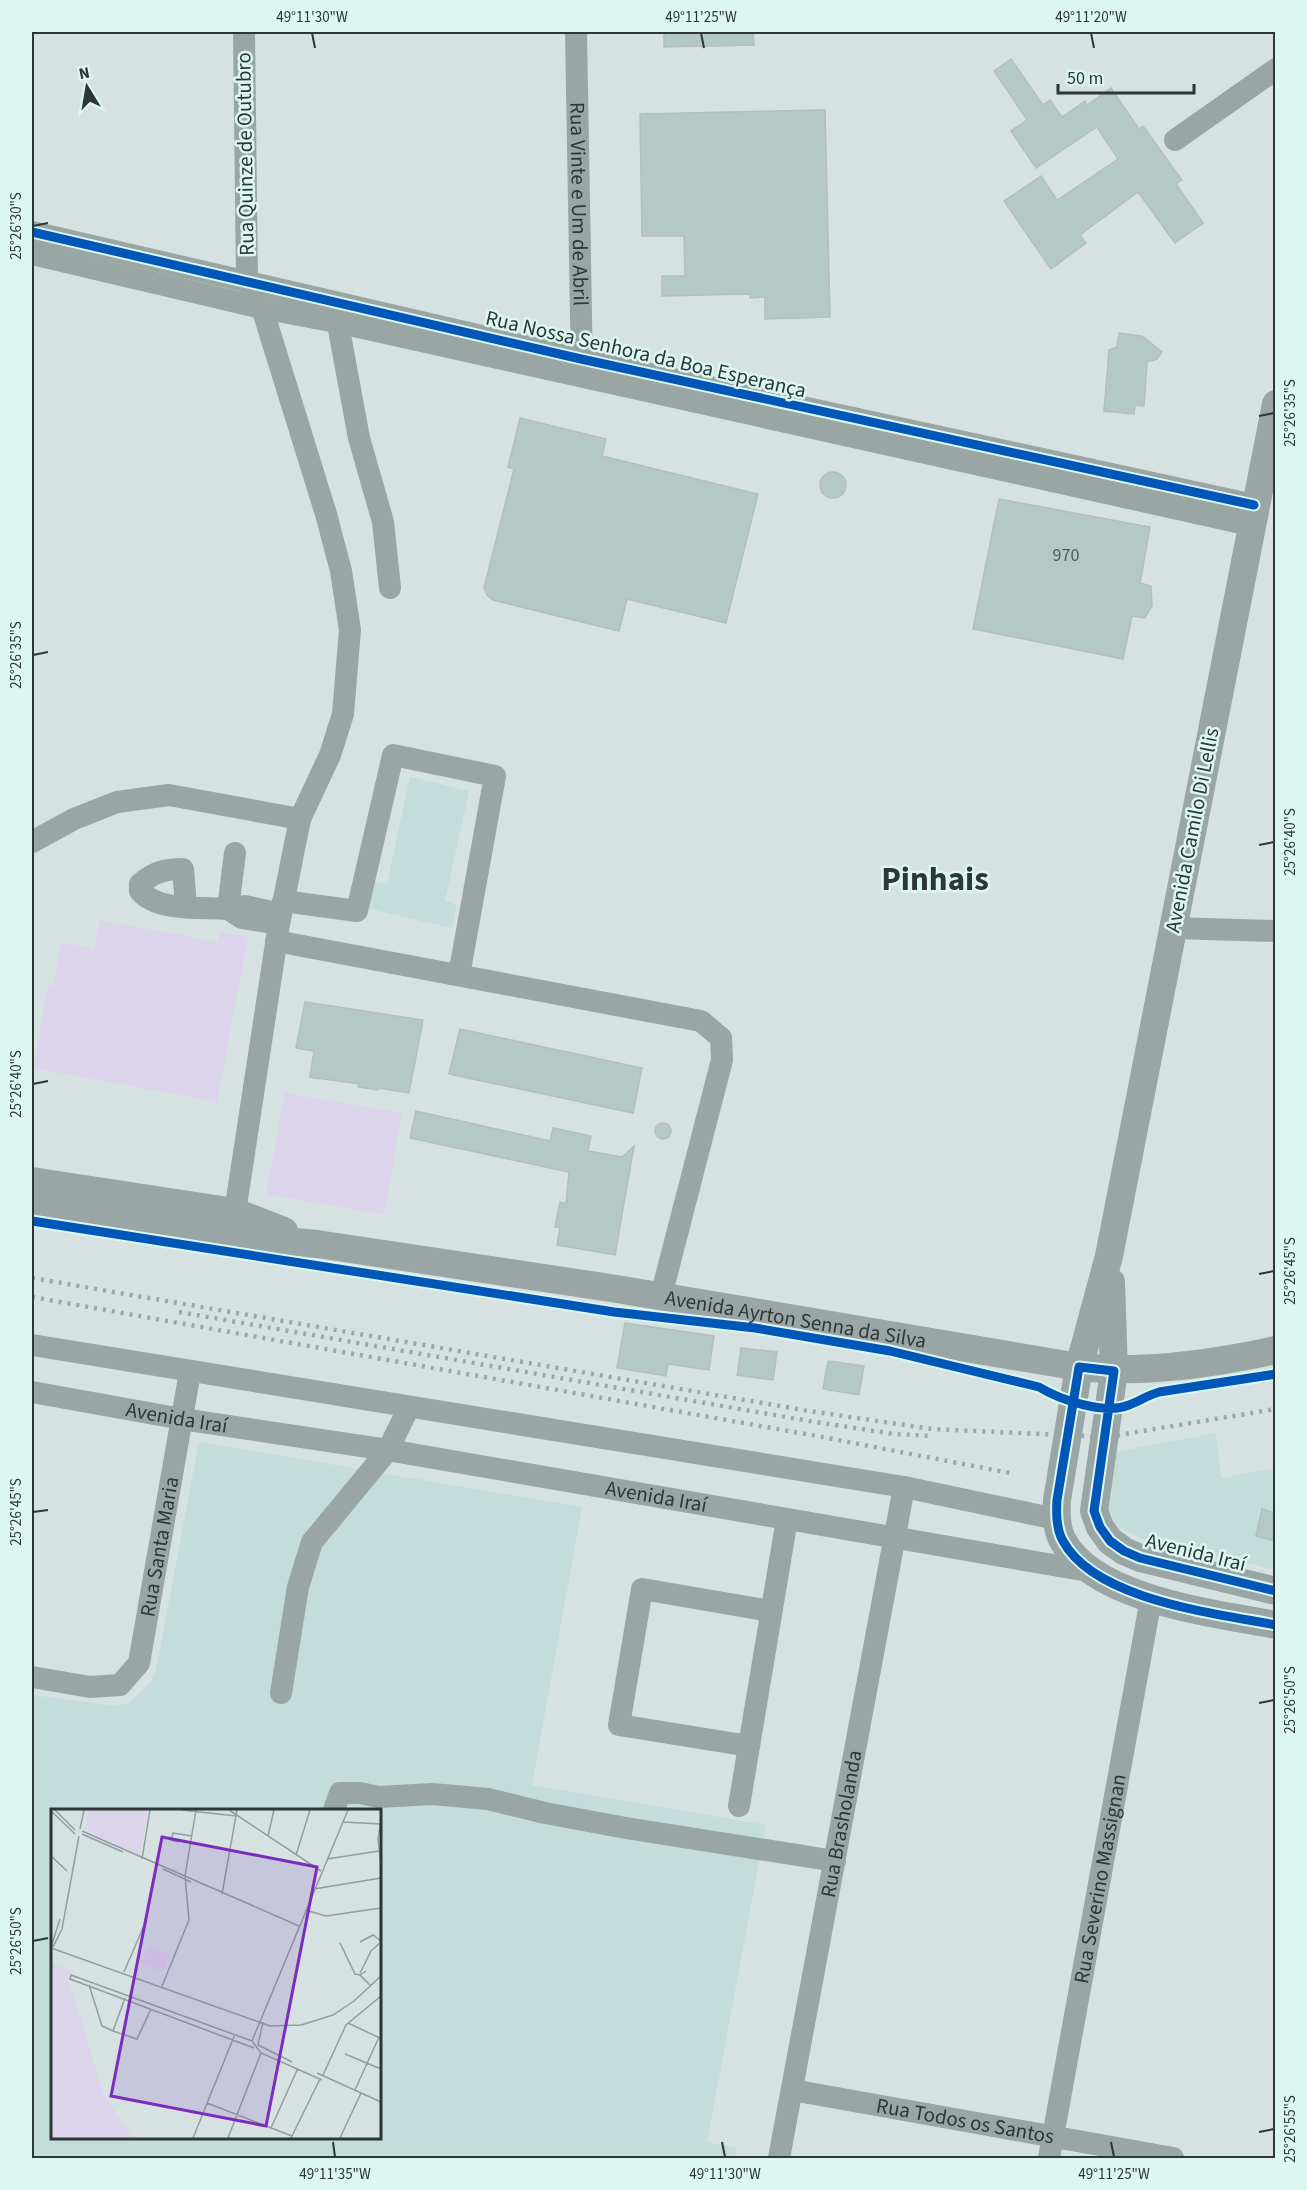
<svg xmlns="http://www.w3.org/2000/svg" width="1307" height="2190" font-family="'Source Sans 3',sans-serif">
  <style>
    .built { fill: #c4ddda; fill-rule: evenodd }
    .green { fill: #dcd4ea }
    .building { fill: #b4c8c6; stroke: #b3bebd; stroke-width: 1.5 }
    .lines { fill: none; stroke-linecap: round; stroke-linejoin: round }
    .minor { stroke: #9aa6a4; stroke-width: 22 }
    .major { stroke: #9aa6a6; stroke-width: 28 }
    .rail { stroke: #9ea6a6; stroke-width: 4.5; stroke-dasharray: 3 6; stroke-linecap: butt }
    .cycleway-casing { stroke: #dcf6f2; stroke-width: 13 }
    .cycleway { stroke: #0057b8; stroke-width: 9 }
    .ticks { fill: none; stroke: #2d3736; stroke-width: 2 }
    .labels { text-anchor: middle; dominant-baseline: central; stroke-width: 5; stroke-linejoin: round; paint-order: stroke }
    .number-label { font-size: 18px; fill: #4f5b5a }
    .street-label { font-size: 21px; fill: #2d3736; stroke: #dcf6f2 }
    .town-label { font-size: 33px; font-weight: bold; fill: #2d3736; stroke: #dcf6f2 }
    .inset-road { fill: none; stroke: #929e9d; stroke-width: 1.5 }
    .view { fill: #7b2cbf; fill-opacity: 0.15; stroke: #7b2cbf; stroke-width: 3 }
    .inset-edge { fill: none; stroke: #2d3736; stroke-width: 3 }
    .neatline { fill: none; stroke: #2d3736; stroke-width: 2 }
    .ticks-label { font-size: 15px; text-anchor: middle; fill: #2d3736 }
  </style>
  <rect width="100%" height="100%" fill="#d5e2e1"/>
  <path class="built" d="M 410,777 L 469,791 L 445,901 L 457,905 L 452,928 L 366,908 L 372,882 L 387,884 Z
    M 1216,1433 L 1221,1478 L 1275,1468 L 1275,1570 L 1139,1538 L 1120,1528 L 1108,1512 L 1115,1452 Z
    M 199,1442 L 582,1507 L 532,1785 L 766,1825 L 707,2142 L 737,2148 L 735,2158 L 32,2158 L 32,1695 L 118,1706 L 130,1702 L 150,1683 L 156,1670 ZM 52,1810 L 380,1810 L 380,2138 L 52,2138 Z"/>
  <path class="green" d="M 100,920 L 218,942 L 220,932 L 248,937 L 217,1102 L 33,1068 L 48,986 L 53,986 L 61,942 L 94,949 Z
    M 285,1093 L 402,1113 L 384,1215 L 266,1194 Z"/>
  <path class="building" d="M 664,32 L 753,32 L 754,45 L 664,47 Z
    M 1011,59 L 1043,105 L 1050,100 L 1062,117 L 1085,101 L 1087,105 L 1111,88 L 1139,129 L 1143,126 L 1182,180 L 1176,184 L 1203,223 L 1175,243 L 1138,192 L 1080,235 L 1086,243 L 1051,269 L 1004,201 L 1041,176 L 1057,200 L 1118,159 L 1097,127 L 1036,168 L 1011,131 L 1027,120 L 994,71 Z
    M 825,110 L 830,317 L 765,319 L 765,297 L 750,298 L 750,294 L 662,296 L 662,276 L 685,276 L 684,236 L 642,236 L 640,114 Z
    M 1119,333 L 1142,336 L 1162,352 L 1157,359 L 1147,362 L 1144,406 L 1135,405 L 1134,414 L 1104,411 L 1109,350 L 1117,347 Z
    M 520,418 L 606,439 L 602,456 L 758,494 L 726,623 L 627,599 L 619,631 L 493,600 L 487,595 L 484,588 L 514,469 L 508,467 Z
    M820 485a13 13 0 1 1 26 0a13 13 0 1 1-26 0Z
    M 999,499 L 1150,527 L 1140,583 L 1151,586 L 1152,606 L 1145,618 L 1132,616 L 1123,659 L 973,629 Z
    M 305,1002 L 423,1020 L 409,1093 L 378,1088 L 378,1090 L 358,1087 L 359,1084 L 310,1077 L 314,1051 L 296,1048 Z
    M 460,1029 L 642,1068 L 633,1113 L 449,1074 Z
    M 416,1111 L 550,1141 L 553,1128 L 591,1136 L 588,1151 L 622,1157 L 634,1146 L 615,1255 L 557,1245 L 560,1228 L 555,1227 L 560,1202 L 566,1204 L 569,1172 L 410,1138 Z
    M655 1131a8 8 0 1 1 16 0a8 8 0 1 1-16 0Z
    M 625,1323 L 714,1336 L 709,1370 L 668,1364 L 666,1376 L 617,1368 Z
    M 741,1348 L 777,1352 L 773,1380 L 737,1375 Z
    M 828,1361 L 864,1366 L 859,1395 L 823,1389 Z
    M 1262,1509 L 1275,1513 L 1275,1541 L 1256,1536 Z"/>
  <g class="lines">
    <g class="minor">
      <path id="s1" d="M 576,32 L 582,372"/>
      <path d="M 1175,140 L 1276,69"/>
      <path d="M 32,232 L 581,359 L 1254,505"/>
      <path d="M 32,254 L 262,308 L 336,322 L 1250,525"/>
      <path d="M 335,308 L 359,438 L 383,522 L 390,588"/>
      <path d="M 32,842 L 74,819 L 117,802 L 169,795 L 300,819"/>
      <path d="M 283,901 L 357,911 L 393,755 L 495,776 L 459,975"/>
      <path d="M 186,906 L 183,869 C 165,869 154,872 140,884 L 140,891 C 158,912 202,907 228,909 L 235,853"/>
      <path d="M 279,924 L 242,918 L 228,909 L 245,906 L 281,914"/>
      <path d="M 1173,928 L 1276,931"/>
      <path d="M 276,941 L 701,1021 L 721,1038 L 722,1060 L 661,1296"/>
      <path d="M 235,1212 L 279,924 L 300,819 L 330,755 L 343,714 L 350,630 L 341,571 L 326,514 L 262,308 L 247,280 L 244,32"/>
      <path d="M 32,1345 L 904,1487 L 1056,1519"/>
      <path id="s2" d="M 32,1392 L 182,1419 L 388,1450 L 1088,1571"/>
      <path id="s3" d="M 32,1677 L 90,1687 L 120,1685 L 139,1663 L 190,1372"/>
      <path d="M 281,1693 L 298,1587 L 312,1542 L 388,1450 L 409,1407"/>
      <path d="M 749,1746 L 619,1725 L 642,1589 L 771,1611"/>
      <path d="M 739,1806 L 787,1519"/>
      <path d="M 334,1810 L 340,1793 L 360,1793 L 379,1797 L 432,1794 L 488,1799 L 545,1813 L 626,1828 L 835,1861"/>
      <path id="s4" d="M 792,2090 L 1173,2158"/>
      <path id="s5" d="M 779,2158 L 904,1487"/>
      <path id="s6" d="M 1049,2158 L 1151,1599"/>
    </g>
    <g class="major">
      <path d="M 1276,404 L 1109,1256 L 1079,1367 L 1057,1500 C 1056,1514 1056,1529 1063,1541 C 1095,1600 1214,1613 1276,1625"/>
      <path d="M 32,1181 L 235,1212 L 284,1231"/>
      <path id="s7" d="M 32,1207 L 230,1236 L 317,1244 L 617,1289 L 1079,1367 C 1144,1374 1212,1364 1276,1350"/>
      <path d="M 1111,1282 L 1114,1371 L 1094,1511 L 1100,1527 L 1110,1541 L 1124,1551 L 1140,1558 L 1276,1591"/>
    </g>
    <path class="rail" d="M 32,1278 L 809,1411 L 932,1429 L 1106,1437 L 1276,1409
      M 32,1297 L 817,1436 L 1010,1473
      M 179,1312 L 809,1421 L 894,1434 L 930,1436"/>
    <g class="cycleway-casing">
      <path id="cycleway" d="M 32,232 L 581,359 L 1254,505
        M 32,1221 L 614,1312 L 755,1328 L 890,1351 L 1039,1387 C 1060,1400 1105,1415 1129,1405 C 1140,1401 1148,1395 1159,1392 L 1276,1374
        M 1276,1591 L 1140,1558 L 1124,1551 L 1110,1541 L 1100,1527 L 1094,1511 L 1114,1371 L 1079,1367 L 1057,1500 C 1056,1514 1056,1529 1063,1541 C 1095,1600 1214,1613 1276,1625"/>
    </g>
    <use href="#cycleway" class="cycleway"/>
  </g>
  <path class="ticks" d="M 312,33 L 315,48M 701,33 L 704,48M 1091,33 L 1094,48M 33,226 L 48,223M 1259,416 L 1274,413M 33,655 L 48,652M 1259,845 L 1274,842M 33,1084 L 48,1081M 1259,1274 L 1274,1271M 33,1512 L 48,1510M 1259,1703 L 1274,1700M 33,1941 L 48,1938M 1259,2132 L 1274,2129M 333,2142 L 335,2157M 722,2142 L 725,2157M 1111,2142 L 1114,2157"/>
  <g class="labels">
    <g class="number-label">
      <text x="1066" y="555">970</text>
    </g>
    <g class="street-label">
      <text transform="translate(245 154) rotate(-91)">Rua Quinze de Outubro</text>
      <text stroke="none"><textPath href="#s1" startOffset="172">Rua Vinte e Um de Abril</textPath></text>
      <text transform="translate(646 354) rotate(13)">Rua Nossa Senhora da Boa Esperança</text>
      <text transform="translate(1192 830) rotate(-79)">Avenida Camilo Di Lellis</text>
      <text stroke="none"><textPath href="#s7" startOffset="772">Avenida Ayrton Senna da Silva</textPath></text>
      <text stroke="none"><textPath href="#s2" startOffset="147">Avenida Iraí</textPath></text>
      <text stroke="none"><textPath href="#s2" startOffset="633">Avenida Iraí</textPath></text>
      <text stroke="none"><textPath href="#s3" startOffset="236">Rua Santa Maria</textPath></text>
      <text transform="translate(1196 1552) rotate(14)">Avenida Iraí</text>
      <text stroke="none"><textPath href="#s5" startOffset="340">Rua Brasholanda</textPath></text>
      <text stroke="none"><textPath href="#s6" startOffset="284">Rua Severino Massignan</textPath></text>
      <text stroke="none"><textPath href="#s4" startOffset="176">Rua Todos os Santos</textPath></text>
    </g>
    <g class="town-label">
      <text x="935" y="879">Pinhais</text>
    </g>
  </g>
  <g transform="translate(51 1809)">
    <rect width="330" height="330" fill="#d5e2e1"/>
    <path d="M 36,1 L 97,1 L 89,46 L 35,22 ZM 101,139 L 119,145 L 111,163 L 90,155 L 96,141 ZM 0,155 L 25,164 L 22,173 L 18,173 L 53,286 L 81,329 L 0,329 Z" fill="#dcd4ea"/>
    <path class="inset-road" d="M 4,1 L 24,21M 131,1 L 185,7M 178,1 L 270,62M 0,2 L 24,25M 330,10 L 327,30 L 330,56M 292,13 L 330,15M 29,20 L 33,1M 31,22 L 248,117M 31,25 L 72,43M 217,27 L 223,1M 128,33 L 120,31 L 122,24 L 141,27M 245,46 L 259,1M 0,47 L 16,62M 91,50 L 99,1M 276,50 L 328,42M 112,60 L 140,73M 263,80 L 330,69M 171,85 L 186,1M 254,101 L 275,107 L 330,99M 309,133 L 322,126 L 330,132M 289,134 L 304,165 L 309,166M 0,138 L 9,110M 2,138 L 11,120 L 28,27M 0,139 L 219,217 L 250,216 L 282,206 L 303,192 L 330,167M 315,162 L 309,166 L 320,177M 73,163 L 95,112M 309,164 L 320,142 L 330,133M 38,176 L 51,217 L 62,222 L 86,230 L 100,200M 111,177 L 138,111 L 134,67 L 145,1M 212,213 L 207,236 L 241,253M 297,214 L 329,229M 62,222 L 74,189M 201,232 L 20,166 L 19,170 L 203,239M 294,245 L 330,260M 266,264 L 330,293M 272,266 L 295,216 L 330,187M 271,271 L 210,244 L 201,232 L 297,1M 304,281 L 328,228M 156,294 L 241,327M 220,319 L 247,259M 142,329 L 184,225M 177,329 L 210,244M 240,329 L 269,270M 289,329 L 310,284"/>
    <path class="view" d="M 111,28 L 266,58 L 215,317 L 60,287 Z"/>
    <rect width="330" height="330" class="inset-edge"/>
  </g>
  <rect width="1307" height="2190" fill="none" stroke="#dcf6f2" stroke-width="66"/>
  <g transform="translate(87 87) rotate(349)" stroke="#dcf6f2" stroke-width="4.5" paint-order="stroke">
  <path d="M0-4.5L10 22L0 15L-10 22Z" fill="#2d3736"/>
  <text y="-9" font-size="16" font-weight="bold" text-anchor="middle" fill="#2d3736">N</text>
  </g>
  <path d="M1058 84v9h136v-9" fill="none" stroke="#2d3736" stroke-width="3"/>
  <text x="1067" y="84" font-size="18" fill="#2d3736" stroke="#dcf6f2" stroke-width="4.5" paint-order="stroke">50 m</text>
  <rect x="33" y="33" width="1241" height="2124" class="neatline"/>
  <g class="ticks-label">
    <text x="312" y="22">49°11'30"W</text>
    <text x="701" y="22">49°11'25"W</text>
    <text x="1091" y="22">49°11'20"W</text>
    <text transform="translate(16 226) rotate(-90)" y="5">25°26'30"S</text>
    <text transform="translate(1290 413) rotate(-90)" y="5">25°26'35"S</text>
    <text transform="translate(16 655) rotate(-90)" y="5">25°26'35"S</text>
    <text transform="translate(1290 842) rotate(-90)" y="5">25°26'40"S</text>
    <text transform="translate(16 1084) rotate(-90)" y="5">25°26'40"S</text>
    <text transform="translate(1290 1271) rotate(-90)" y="5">25°26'45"S</text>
    <text transform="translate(16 1512) rotate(-90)" y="5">25°26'45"S</text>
    <text transform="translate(1290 1700) rotate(-90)" y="5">25°26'50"S</text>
    <text transform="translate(16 1941) rotate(-90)" y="5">25°26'50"S</text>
    <text transform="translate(1290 2129) rotate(-90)" y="5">25°26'55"S</text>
    <text x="335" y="2179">49°11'35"W</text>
    <text x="725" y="2179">49°11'30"W</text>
    <text x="1114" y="2179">49°11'25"W</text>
  </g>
</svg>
